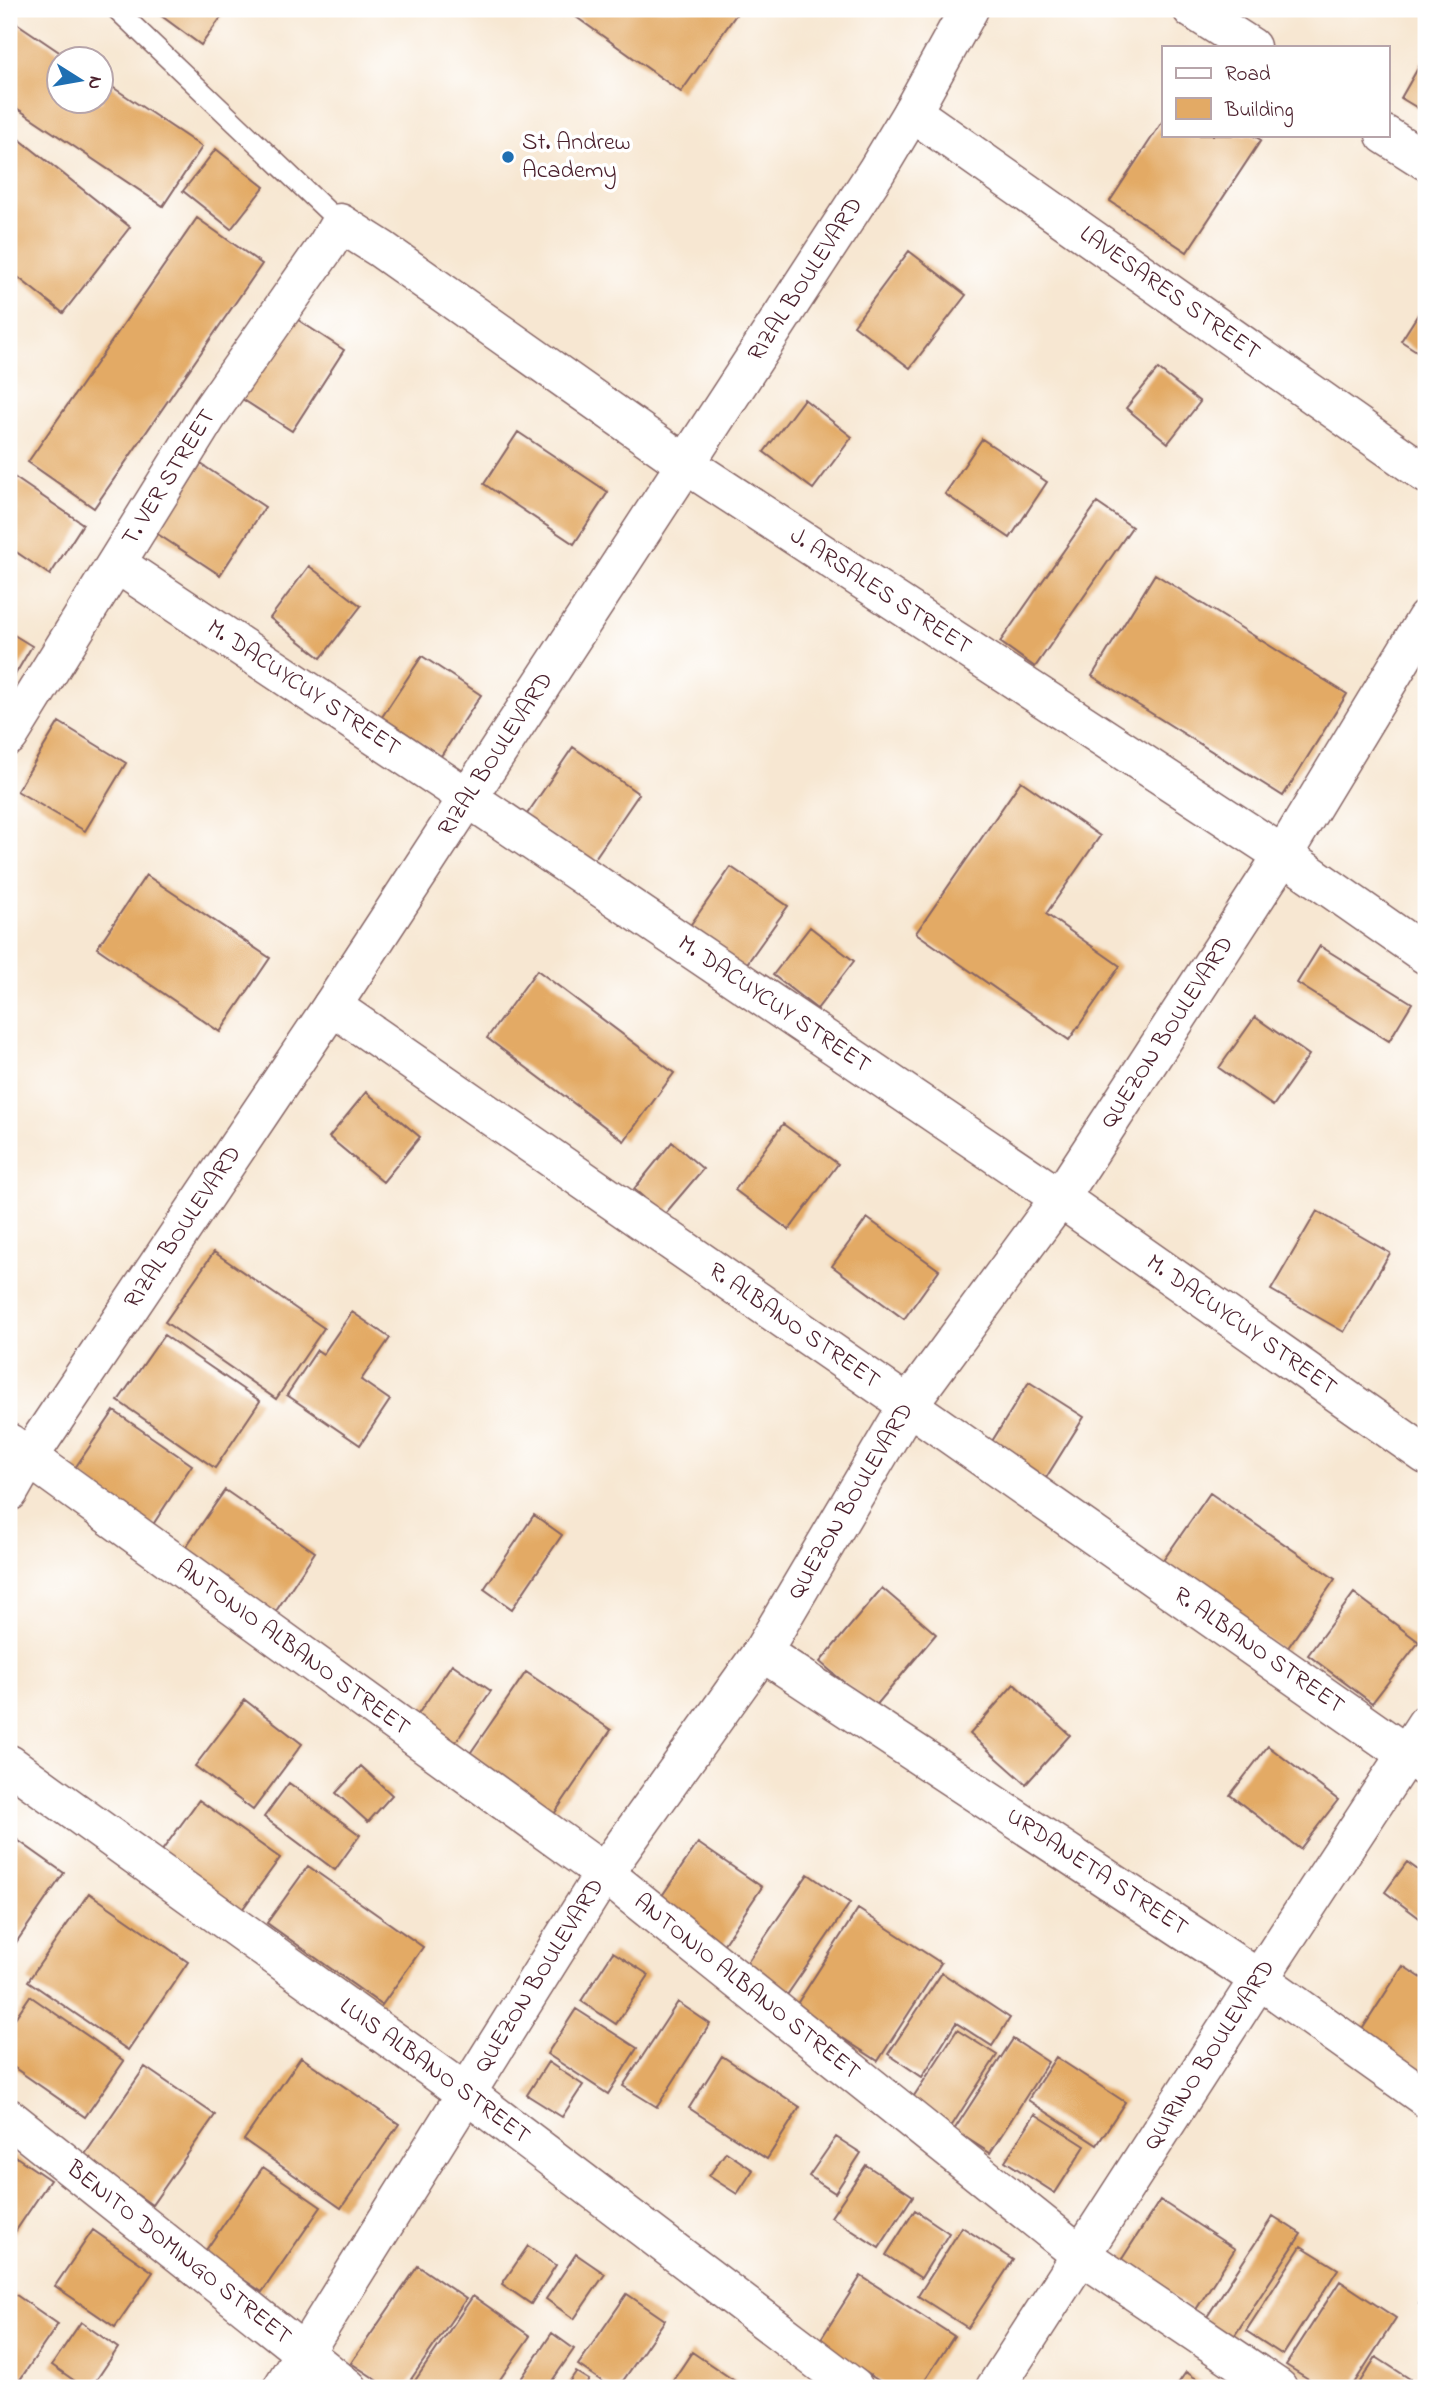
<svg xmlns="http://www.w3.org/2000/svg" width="1435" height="2397" font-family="'Indie Flower',sans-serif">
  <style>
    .building { fill: #e3aa65 }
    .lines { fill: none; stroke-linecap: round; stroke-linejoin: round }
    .service-casing { stroke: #876565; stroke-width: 22 }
    .minor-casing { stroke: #876565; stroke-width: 41 }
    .tertiary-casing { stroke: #876565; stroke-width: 41 }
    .secondary-casing { stroke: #876565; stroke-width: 41 }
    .service { stroke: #fff; stroke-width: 19 }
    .minor { stroke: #fff; stroke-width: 38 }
    .tertiary { stroke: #fff; stroke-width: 38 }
    .secondary { stroke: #fff; stroke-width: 38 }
    .poi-dot { fill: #1f6fb2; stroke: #fff; stroke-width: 2.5 }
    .labels { text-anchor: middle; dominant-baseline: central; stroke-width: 7; stroke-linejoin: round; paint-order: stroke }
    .poi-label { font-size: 24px; fill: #4a1f2b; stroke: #fff; text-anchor: start }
    .street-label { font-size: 24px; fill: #4a1f2b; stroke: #fff }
  </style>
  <rect width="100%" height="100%" fill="#fff"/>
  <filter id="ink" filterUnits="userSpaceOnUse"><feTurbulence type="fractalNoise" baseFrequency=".0143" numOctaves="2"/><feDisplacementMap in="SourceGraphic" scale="14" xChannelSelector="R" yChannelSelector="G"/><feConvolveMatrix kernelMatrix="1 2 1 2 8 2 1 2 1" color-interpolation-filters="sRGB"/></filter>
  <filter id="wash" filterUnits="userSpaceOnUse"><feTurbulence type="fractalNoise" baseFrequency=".00686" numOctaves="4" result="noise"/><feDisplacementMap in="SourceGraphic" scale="28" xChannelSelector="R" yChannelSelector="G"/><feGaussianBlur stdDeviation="1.57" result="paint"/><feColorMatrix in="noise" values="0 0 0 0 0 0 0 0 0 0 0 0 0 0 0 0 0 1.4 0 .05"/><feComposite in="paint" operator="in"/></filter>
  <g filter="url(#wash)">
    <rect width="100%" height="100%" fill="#f7e7d2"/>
    <g id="blocks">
      <path class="building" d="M 152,9 L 227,9 L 201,45 Z
        M 565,9 L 740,9 L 681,92 Z
        M 9,18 L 71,60 L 60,60 L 60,102 L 102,102 L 102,80 L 202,147 L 163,206 L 9,103 Z
        M 1426,54 L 1426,113 L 1401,98 Z
        M 1164,119 L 1164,135 L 1252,135 L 1261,140 L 1187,252 L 1110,201 Z
        M 9,131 L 130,227 L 63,313 L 9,270 Z
        M 216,149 L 264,187 L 231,229 L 183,191 Z
        M 197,218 L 262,264 L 94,508 L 28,462 Z
        M 909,251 L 966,295 L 910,368 L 854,325 Z
        M 1426,302 L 1426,357 L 1401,341 Z
        M 292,316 L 344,350 L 292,431 L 239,397 Z
        M 1158,369 L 1200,402 L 1168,443 L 1126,408 Z
        M 804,399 L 852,437 L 813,489 L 764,452 Z
        M 518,432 L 608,492 L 574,544 L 484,484 Z
        M 982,439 L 1047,482 L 1010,538 L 945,494 Z
        M 201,464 L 265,507 L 220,575 L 156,533 Z
        M 14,477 L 83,524 L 50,575 L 9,547 L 9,486 Z
        M 1097,503 L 1132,527 L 1035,667 L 1000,642 Z
        M 309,566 L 361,606 L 321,658 L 270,618 Z
        M 1155,574 L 1347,694 L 1283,796 L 1092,676 Z
        M 9,632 L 32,646 L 9,685 Z
        M 422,656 L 481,695 L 441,756 L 382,717 Z
        M 59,722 L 126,763 L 85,831 L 17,791 Z
        M 573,747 L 639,794 L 591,864 L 525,817 Z
        M 1021,781 L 1100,836 L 1046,914 L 1120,966 L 1069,1040 L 916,933 Z
        M 731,867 L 788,906 L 743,969 L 687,930 Z
        M 146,875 L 270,958 L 220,1032 L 97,948 Z
        M 810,927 L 854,961 L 817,1009 L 773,975 Z
        M 1320,946 L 1412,1003 L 1389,1041 L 1297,983 Z
        M 537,970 L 674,1073 L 624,1141 L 487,1038 Z
        M 1255,1017 L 1309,1055 L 1273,1106 L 1219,1068 Z
        M 366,1092 L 420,1137 L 383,1182 L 329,1137 Z
        M 783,1124 L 838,1164 L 789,1230 L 735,1190 Z
        M 672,1142 L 703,1169 L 664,1215 L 634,1189 Z
        M 1317,1211 L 1390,1253 L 1344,1332 L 1271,1290 Z
        M 867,1218 L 939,1270 L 904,1319 L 832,1266 Z
        M 214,1252 L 324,1328 L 276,1399 L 165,1322 Z
        M 352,1312 L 390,1338 L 361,1380 L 390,1400 L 360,1445 L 287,1395 L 317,1350 L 323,1354 Z
        M 164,1335 L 260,1401 L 215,1468 L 118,1401 Z
        M 1029,1382 L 1084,1417 L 1044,1481 L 989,1446 Z
        M 114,1411 L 192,1465 L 152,1526 L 73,1471 Z
        M 225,1490 L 315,1552 L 272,1617 L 181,1554 Z
        M 1210,1493 L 1335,1579 L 1285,1652 L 1160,1565 Z
        M 534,1515 L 562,1535 L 512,1609 L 484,1589 Z
        M 882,1588 L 936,1634 L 874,1708 L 820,1662 Z
        M 1354,1593 L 1419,1642 L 1372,1703 L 1308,1655 Z
        M 452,1664 L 491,1691 L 446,1756 L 408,1729 Z
        M 526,1672 L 611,1730 L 554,1814 L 469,1755 Z
        M 1014,1684 L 1070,1735 L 1026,1784 L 970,1734 Z
        M 245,1700 L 302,1744 L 253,1810 L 195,1766 Z
        M 1268,1746 L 1338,1800 L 1300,1849 L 1230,1795 Z
        M 361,1766 L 392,1795 L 368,1822 L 336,1793 Z
        M 289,1783 L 360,1835 L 335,1870 L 264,1817 Z
        M 199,1800 L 280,1858 L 233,1922 L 153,1863 Z
        M 9,1834 L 64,1873 L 15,1944 L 9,1940 Z
        M 698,1843 L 762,1887 L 717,1954 L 653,1909 Z
        M 1407,1862 L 1426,1876 L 1426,1923 L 1385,1892 Z
        M 308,1866 L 423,1947 L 382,2005 L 267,1923 Z
        M 808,1874 L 850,1903 L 785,1998 L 743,1969 Z
        M 89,1893 L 188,1962 L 128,2050 L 28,1981 Z
        M 858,1909 L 941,1963 L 878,2061 L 795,2007 Z
        M 613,1952 L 649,1975 L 616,2024 L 581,2001 Z
        M 1403,1966 L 1426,1981 L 1426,2093 L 1352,2045 Z
        M 942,1973 L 1010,2018 L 992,2046 L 956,2023 L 922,2077 L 888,2054 Z
        M 30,1996 L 124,2061 L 85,2117 L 9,2064 L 9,2027 Z
        M 678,2002 L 710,2024 L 657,2107 L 623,2086 Z
        M 576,2009 L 637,2048 L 608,2094 L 547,2054 Z
        M 957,2030 L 997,2055 L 949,2130 L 908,2105 Z
        M 1013,2039 L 1048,2062 L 990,2153 L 954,2130 Z
        M 722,2056 L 800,2107 L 767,2159 L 689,2108 Z
        M 301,2057 L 399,2124 L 341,2208 L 244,2140 Z
        M 1056,2057 L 1125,2102 L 1097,2145 L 1028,2100 Z
        M 548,2062 L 583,2085 L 562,2117 L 527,2095 Z
        M 145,2067 L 215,2115 L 152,2205 L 83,2157 Z
        M 1035,2114 L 1085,2146 L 1055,2193 L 1005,2161 Z
        M 836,2137 L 861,2153 L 835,2193 L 809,2176 Z
        M 9,2152 L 50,2180 L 9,2241 Z
        M 726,2152 L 753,2170 L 737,2194 L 709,2176 Z
        M 866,2165 L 913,2196 L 879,2248 L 831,2217 Z
        M 263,2167 L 321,2207 L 262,2292 L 204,2253 Z
        M 1160,2200 L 1235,2249 L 1195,2311 L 1120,2262 Z
        M 915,2210 L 949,2233 L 921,2278 L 886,2255 Z
        M 1273,2216 L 1301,2234 L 1229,2344 L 1201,2326 Z
        M 962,2227 L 1013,2260 L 968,2328 L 918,2296 Z
        M 93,2230 L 153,2272 L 115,2327 L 55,2286 Z
        M 528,2246 L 556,2265 L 531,2304 L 502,2284 Z
        M 1301,2246 L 1338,2269 L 1283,2355 L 1246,2331 Z
        M 576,2254 L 605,2274 L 574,2319 L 546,2299 Z
        M 418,2266 L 466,2299 L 405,2388 L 389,2388 L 351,2363 Z
        M 861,2276 L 954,2336 L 920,2388 L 890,2388 L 819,2342 Z
        M 1340,2281 L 1396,2318 L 1351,2388 L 1323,2388 L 1286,2365 Z
        M 9,2290 L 58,2324 L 15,2387 L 9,2383 Z
        M 1426,2292 L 1426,2309 L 1419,2304 Z
        M 627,2294 L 665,2320 L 618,2388 L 612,2388 L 578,2365 Z
        M 473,2296 L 530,2336 L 494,2388 L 410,2388 Z
        M 81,2322 L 118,2348 L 91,2388 L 85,2388 L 52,2365 Z
        M 552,2333 L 574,2349 L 547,2388 L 536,2388 L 521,2379 Z
        M 692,2352 L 745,2388 L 668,2388 Z
        M 1376,2357 L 1410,2379 L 1404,2388 L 1356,2388 Z
        M 576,2372 L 589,2380 L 583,2388 L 565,2388 Z
        M 1186,2372 L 1211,2388 L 1175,2388 Z"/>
    </g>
  </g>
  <g filter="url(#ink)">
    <use href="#blocks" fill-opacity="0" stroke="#876565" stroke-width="2"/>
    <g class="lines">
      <g class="service-casing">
        <path id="service" d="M 116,9 L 340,223"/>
      </g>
      <g class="minor-casing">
        <g id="minor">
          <path d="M 1192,9 L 1251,47"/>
          <path id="s1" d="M 912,112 L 1426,474"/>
          <path d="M 1385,135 L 1426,161"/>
          <path id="s2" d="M 117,564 L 467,797 L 1060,1198 L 1426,1455"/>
          <path id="s3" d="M 9,736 L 210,412 L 327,245 L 340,223 L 381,249 L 684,463 L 1283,855 L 1426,955"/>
          <path id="s4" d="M 332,1006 L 908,1405 L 1426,1768"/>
          <path id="s5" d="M 9,1443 L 604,1873 L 1081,2255 L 1278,2388"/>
          <path id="s6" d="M 762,1652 L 1259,1979 L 1426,2098"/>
          <path id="s7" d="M 9,1764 L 467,2094 L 854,2388"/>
          <path id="s8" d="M 9,2118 L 348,2388"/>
          <path id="s9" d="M 995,2388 L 1259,1979 L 1426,1724"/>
        </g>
      </g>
      <g class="tertiary-casing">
        <g id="tertiary">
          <path id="s10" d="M 282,2388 L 604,1873 L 762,1652 L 908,1405 L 1060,1198 L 1283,855 L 1426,619"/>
        </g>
      </g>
      <g class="secondary-casing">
        <g id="secondary">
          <path id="s11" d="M 9,1492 L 29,1457 L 332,1006 L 876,172 L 912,112 L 969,9"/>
        </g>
      </g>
      <use href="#service" class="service"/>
      <use href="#minor" class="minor"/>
      <use href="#tertiary" class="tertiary"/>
      <use href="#secondary" class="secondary"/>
    </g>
  </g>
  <circle class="poi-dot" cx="508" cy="157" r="7"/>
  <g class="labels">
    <g class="poi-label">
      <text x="522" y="143">St. Andrew<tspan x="522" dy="28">Academy</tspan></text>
    </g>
    <g class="street-label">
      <text stroke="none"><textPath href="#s11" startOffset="1451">RIZAL BOULEVARD</textPath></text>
      <text stroke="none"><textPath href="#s1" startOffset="315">LAVESARES STREET</textPath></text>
      <text stroke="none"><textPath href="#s3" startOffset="304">T. VER STREET</textPath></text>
      <text stroke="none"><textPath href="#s3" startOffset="1265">J. ARSALES STREET</textPath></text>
      <text stroke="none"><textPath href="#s2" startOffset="224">M. DACUYCUY STREET</textPath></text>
      <text stroke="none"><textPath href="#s11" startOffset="884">RIZAL BOULEVARD</textPath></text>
      <text stroke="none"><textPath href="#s2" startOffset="791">M. DACUYCUY STREET</textPath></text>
      <text stroke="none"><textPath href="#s10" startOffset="1620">QUEZON BOULEVARD</textPath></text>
      <text stroke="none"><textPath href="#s11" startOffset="317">RIZAL BOULEVARD</textPath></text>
      <text stroke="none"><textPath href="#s4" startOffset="562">R. ALBANO STREET</textPath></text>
      <text stroke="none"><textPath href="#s2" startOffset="1358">M. DACUYCUY STREET</textPath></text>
      <text stroke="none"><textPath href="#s10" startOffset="1054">QUEZON BOULEVARD</textPath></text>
      <text stroke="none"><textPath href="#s5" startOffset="350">ANTONIO ALBANO STREET</textPath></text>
      <text stroke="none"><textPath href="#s4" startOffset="1129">R. ALBANO STREET</textPath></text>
      <text stroke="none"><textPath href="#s6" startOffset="401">URDANETA STREET</textPath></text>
      <text stroke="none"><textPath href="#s10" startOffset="486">QUEZON BOULEVARD</textPath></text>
      <text stroke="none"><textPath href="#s5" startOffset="917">ANTONIO ALBANO STREET</textPath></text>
      <text stroke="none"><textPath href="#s9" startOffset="396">QUIRINO BOULEVARD</textPath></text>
      <text stroke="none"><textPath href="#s7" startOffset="525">LUIS ALBANO STREET</textPath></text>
      <text stroke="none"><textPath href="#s8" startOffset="217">BENITO DOMINGO STREET</textPath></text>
    </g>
  </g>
  <rect width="1435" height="2397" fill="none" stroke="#fff" stroke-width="35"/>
  <rect x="1162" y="46" width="228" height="91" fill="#ffffff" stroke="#b7a5aa" stroke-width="2"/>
  <rect x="1176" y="68" width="35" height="10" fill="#ffffff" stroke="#b7a5aa" stroke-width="2"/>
  <text x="1225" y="80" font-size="21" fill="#4a1f2b">Road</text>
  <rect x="1176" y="98" width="35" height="21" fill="#e3aa65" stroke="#b7a5aa" stroke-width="2"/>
  <text x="1225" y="116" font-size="21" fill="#4a1f2b">Building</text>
  <g transform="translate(80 80) rotate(101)"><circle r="33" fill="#ffffff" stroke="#b7a5aa" stroke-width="2"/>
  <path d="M0-5L12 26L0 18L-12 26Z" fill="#1f6fb2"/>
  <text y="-10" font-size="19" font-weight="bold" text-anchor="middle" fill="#4a1f2b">N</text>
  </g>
</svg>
